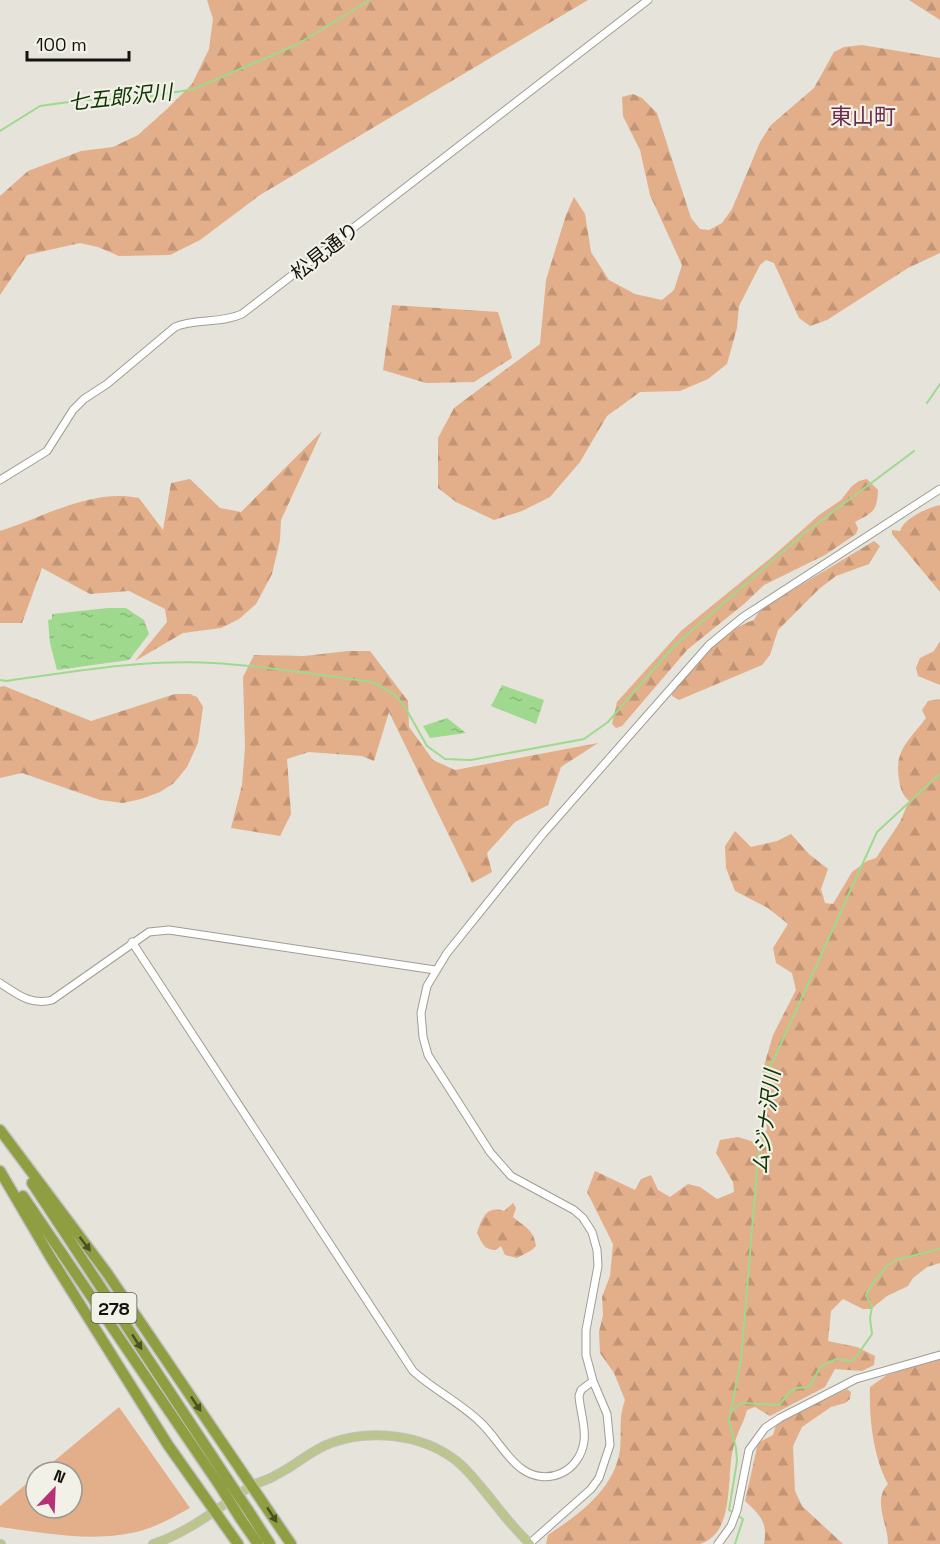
<svg xmlns="http://www.w3.org/2000/svg" width="940" height="1544" font-family="'Space Grotesk','Noto Sans JP',sans-serif">
  <style>
    .green { fill: #e3ae8a }
    .forest { fill: url(#forest-firs) }
    .water { fill: url(#water-ripples) }
    .lines { fill: none; stroke-linecap: round; stroke-linejoin: round }
    .stream { stroke: #9fd98e; stroke-width: 2 }
    .minor-casing { stroke: #9f9e95; stroke-width: 9 }
    .major-casing { stroke: #c2c1c1; stroke-width: 10 }
    .highway-casing { stroke: #c2c1c1; stroke-width: 13 }
    .minor { stroke: #fff; stroke-width: 7 }
    .major { stroke: #bbc58d; stroke-width: 8 }
    .highway { stroke: #8e9e41; stroke-width: 10 }
    .highway-bridge-casing { stroke: #c2c1c1; stroke-width: 13; stroke-linecap: butt }
    .highway-bridge { stroke: #8e9e41; stroke-width: 10 }
    .oneway { fill: #4a5126 }
    .labels { text-anchor: middle; dominant-baseline: central; stroke-width: 4.5; stroke-linejoin: round; paint-order: stroke }
    .shield { fill: #f2f1e7; stroke: #565550; stroke-width: 1.5 }
    .shield-label { font-size: 18px; font-weight: bold; fill: #13120f }
    .street-label { font-size: 20px; fill: #13120f; stroke: #f2f1e7 }
    .water-label { font-size: 21px; font-style: italic; fill: #103502; stroke: #f2f1e7 }
    .quarter-label { font-size: 22px; fill: #6d2c4a; stroke: #f2f1e7 }
  </style>
  <defs>
    <pattern id="forest-firs" width="22" height="20" patternUnits="userSpaceOnUse" patternTransform="scale(1.5)"><rect width="22" height="20" fill="#e3ae8a"/><path d="M5 1l3.5 6h-7zM16 11l3.5 6h-7z" fill="#c29576"/></pattern>
    <pattern id="water-ripples" width="26" height="14" patternUnits="userSpaceOnUse" patternTransform="scale(1.5)"><rect width="26" height="14" fill="#9fd98e"/><path d="M2 4q2-2 4 0t4 0M15 11q2-2 4 0t4 0" fill="none" stroke="#88b979"/></pattern>
  </defs>
  <rect width="100%" height="100%" fill="#e5e3da"/>
  <path class="green" d="M 119,1407 L 190,1508 C 174,1517 158,1526 140,1531 C 96,1543 44,1533 0,1527 L 0,1506 L 36,1476 L 36,1508 L 72,1508 L 72,1472 L 41,1472 Z"/>
  <path class="forest" d="M 207,0 L 588,0 L 260,195 L 200,240 L 170,255 L 119,256 L 98,247 L 80,243 L 27,255 L 0,295 L 0,196 L 28,171 L 81,151 L 113,147 L 138,135 L 167,109 L 192,84 L 209,49 L 213,19 Z
    M 909,0 L 940,0 L 940,20 Z
    M 862,45 L 940,58 L 940,253 L 908,268 L 827,320 L 810,326 L 799,318 L 774,263 L 766,260 L 760,265 L 739,306 L 737,328 L 727,364 L 708,379 L 680,391 L 640,392 L 607,416 L 580,462 L 550,497 L 522,511 L 494,520 L 456,502 L 438,488 L 438,438 L 454,408 L 540,344 L 546,280 L 566,215 L 574,197 L 585,214 L 591,252 L 609,280 L 635,294 L 662,300 L 674,290 L 682,265 L 650,195 L 640,150 L 623,116 L 622,97 L 633,94 L 642,98 L 657,113 L 691,218 L 700,229 L 709,230 L 722,223 L 732,209 L 760,142 L 771,125 L 814,88 L 834,52 L 844,47 Z
    M 392,305 L 498,312 L 512,358 L 474,382 L 426,383 L 383,370 Z
    M 322,431 L 281,520 L 280,540 L 272,574 L 256,604 L 239,619 L 221,628 L 183,633 L 135,661 L 167,622 L 165,609 L 129,591 L 90,594 L 42,568 L 22,623 L 0,623 L 0,531 C 44,517 92,488 139,498 L 163,530 L 171,483 L 190,479 L 220,508 L 241,512 Z
    M 867,479 L 878,490 C 877,512 873,512 855,522 L 858,528 L 856,534 L 825,555 L 764,585 L 744,604 L 687,650 L 622,726 L 616,728 L 612,724 L 617,702 L 681,631 L 773,556 L 819,515 L 841,500 L 852,486 L 859,481 Z
    M 940,505 L 940,592 L 892,534 L 892,530 L 900,531 C 904,518 927,508 940,505 Z
    M 874,541 L 880,546 L 869,564 L 836,576 L 819,589 L 778,630 L 770,655 L 762,665 L 679,700 L 672,696 L 672,688 C 696,663 721,631 754,620 L 758,613 L 769,604 Z
    M 940,641 L 940,685 L 918,676 L 916,668 L 920,658 L 934,651 Z
    M 348,651 L 370,651 L 408,701 L 409,727 L 433,760 L 455,770 L 598,743 L 561,767 L 548,805 L 515,822 L 487,853 L 492,872 L 472,883 L 389,712 L 374,761 L 362,756 L 309,752 L 287,759 L 291,814 L 280,836 L 231,828 L 242,785 L 245,747 L 243,677 L 254,655 L 304,656 Z
    M 4,686 L 91,721 L 175,694 L 190,694 L 197,697 L 203,707 L 198,743 L 187,767 L 174,783 L 160,792 L 141,799 L 123,803 L 100,800 L 22,773 L 0,778 L 0,687 Z
    M 940,699 L 940,1263 L 927,1267 L 913,1278 L 908,1286 L 887,1296 L 871,1309 L 863,1309 L 843,1299 L 831,1311 L 828,1341 L 857,1347 L 875,1356 L 874,1365 L 862,1371 L 835,1369 L 825,1387 L 770,1416 L 755,1407 L 747,1410 C 744,1422 737,1433 734,1445 C 725,1475 737,1532 700,1544 L 546,1544 L 548,1535 C 579,1514 614,1490 620,1450 C 622,1430 618,1420 625,1400 L 614,1373 L 600,1353 L 599,1332 L 603,1315 L 602,1297 L 610,1276 L 613,1244 L 587,1192 L 595,1171 L 635,1190 L 641,1179 L 651,1175 L 658,1190 L 670,1197 L 688,1184 L 700,1187 L 717,1199 L 734,1192 L 733,1182 L 716,1153 L 720,1140 L 738,1137 L 754,1142 L 767,1130 L 762,1073 L 773,1035 L 796,990 L 792,973 L 776,963 L 773,948 L 788,924 L 768,908 L 735,891 L 726,868 L 725,846 L 735,831 L 751,847 L 777,841 L 791,834 L 809,854 L 828,869 L 821,889 L 825,903 L 833,904 L 852,872 L 867,861 L 876,858 L 900,822 L 909,801 C 902,794 901,790 899,780 C 894,750 909,741 926,718 L 922,710 L 928,701 Z
    M 513,1203 L 516,1208 L 513,1217 C 523,1226 534,1229 536,1246 L 532,1250 L 517,1258 L 505,1255 L 501,1246 L 496,1250 C 484,1250 482,1243 477,1233 C 482,1219 486,1205 504,1211 Z
    M 940,1358 L 940,1544 L 888,1544 C 888,1523 872,1501 888,1484 C 873,1456 869,1418 870,1387 L 887,1375 Z
    M 847,1389 L 851,1392 L 850,1399 L 845,1403 L 831,1407 L 802,1427 L 793,1446 L 795,1491 L 802,1506 L 843,1544 L 764,1544 C 768,1522 760,1515 745,1501 L 758,1443 L 773,1435 L 776,1425 L 783,1419 Z"/>
  <path class="water" d="M 108,608 L 126,608 L 144,620 L 149,634 L 129,660 L 57,670 L 50,643 L 48,620 L 52,619 L 52,614 Z
    M 502,685 L 544,700 L 536,724 L 491,706 Z
    M 447,718 L 466,733 L 430,738 L 423,726 Z"/>
  <g class="lines">
    <path class="stream" d="M 0,131 L 40,106 L 83,100 L 135,99 L 194,89 L 298,44 L 370,0
      M 927,403 L 940,384
      M 0,680 L 7,681 C 75,671 144,659 213,663 C 266,666 319,675 372,682 L 394,694 L 405,707 L 427,746 L 445,759 L 471,760 L 584,739 L 608,722 L 675,645 L 806,532 L 914,451
      M 732,1410 L 742,1403 L 779,1405 L 791,1391 L 797,1388 L 809,1387 L 821,1366 L 837,1359 L 850,1361 L 854,1360 L 872,1334 L 870,1318 L 872,1307 L 866,1295 L 873,1283 L 887,1266 L 896,1260 L 940,1249
      M 735,1544 L 743,1519 L 729,1510 L 737,1461 L 736,1448 L 729,1420 L 741,1361 L 758,1158 L 769,1070 L 877,832 L 940,774"/>
    <g class="minor-casing">
      <path id="minor" d="M 0,480 L 47,451 L 73,410 L 84,399 L 107,384 L 175,327 C 194,318 220,324 242,314 L 648,0
        M 132,942 L 413,1371 C 434,1390 459,1402 479,1421 C 495,1435 505,1457 522,1469 C 547,1487 580,1472 584,1441 C 586,1426 580,1411 579,1396 L 581,1390 L 593,1381
        M 0,983 C 17,994 31,1006 52,1000 L 149,932 L 169,930 L 435,970
        M 529,1544 L 591,1489 L 599,1478 L 610,1445 L 607,1414 L 593,1381 L 586,1355 L 586,1330 L 598,1266 L 597,1250 L 592,1232 L 583,1218 L 574,1210 L 511,1176 L 490,1152 L 428,1055 L 423,1037 L 421,1013 L 427,986 L 447,953 L 542,835 L 709,645 L 743,617 L 940,489
        M 718,1544 L 731,1526 L 737,1510 L 749,1450 L 765,1428 L 780,1418 L 856,1379 L 940,1355"/>
    </g>
    <g class="major-casing">
      <path id="major" d="M 0,1544 L 1,1544
        M 153,1544 C 190,1532 219,1507 251,1486 C 259,1482 268,1480 276,1475 C 295,1466 311,1450 331,1443 C 370,1429 420,1434 454,1459 C 468,1469 479,1485 491,1499 C 503,1515 516,1530 530,1544"/>
    </g>
    <g class="highway-casing">
      <path id="highway" d="M 0,1130 L 107,1273 L 291,1544
        M 0,1171 L 51,1258 L 168,1445 L 238,1544
        M 32,1183 L 228,1480
        M 23,1196 L 220,1486
        M 248,1510 L 270,1544
        M 240,1518 L 258,1544"/>
    </g>
    <use href="#minor" class="minor"/>
    <use href="#major" class="major"/>
    <use href="#highway" class="highway"/>
    <g class="highway-bridge-casing">
      <path id="highway-bridge" d="M 228,1480 L 248,1510
        M 220,1486 L 240,1518"/>
    </g>
    <use href="#highway-bridge" class="highway-bridge"/>
  </g>
  <defs><path id="oneway-solid" d="M-6-.8H1V-3.2L6.5 0L1 3.2V.8H-6Z" transform="scale(1.5)"/></defs>
  <g class="oneway">
    <use href="#oneway-solid" transform="translate(85 1244) rotate(53)"/>
    <use href="#oneway-solid" transform="translate(137 1342) rotate(57)"/>
    <use href="#oneway-solid" transform="translate(196 1404) rotate(56)"/>
    <use href="#oneway-solid" transform="translate(272 1515) rotate(57)"/>
  </g>
  <g class="labels">
    <rect class="shield" x="91.5" y="1293" width="45" height="30" rx="4.5"/>
    <g class="shield-label">
      <text x="114" y="1308">278</text>
    </g>
    <g class="street-label">
      <text transform="translate(325 251) rotate(-38)">松見通り</text>
    </g>
    <g class="water-label">
      <text transform="translate(120 97) rotate(-6)">七五郎沢川</text>
      <text transform="translate(766 1122) rotate(-83)">ムジナ沢川</text>
    </g>
    <g class="quarter-label">
      <text x="863" y="116">東山町</text>
    </g>
  </g>
  <g transform="translate(54 1490) rotate(23)"><circle r="28" fill="#f2f1e7" stroke="#999891" stroke-width="1.5"/>
  <path d="M0-4.5L10 22L0 15L-10 22Z" fill="#b63176"/>
  <text y="-9" font-size="16" font-weight="bold" text-anchor="middle" fill="#13120f">N</text>
  </g>
  <path d="M27 51v9h102v-9" fill="none" stroke="#13120f" stroke-width="3"/>
  <text x="36" y="51" font-size="18" fill="#13120f" stroke="#f2f1e7" stroke-width="4.5" paint-order="stroke">100 m</text>
</svg>
